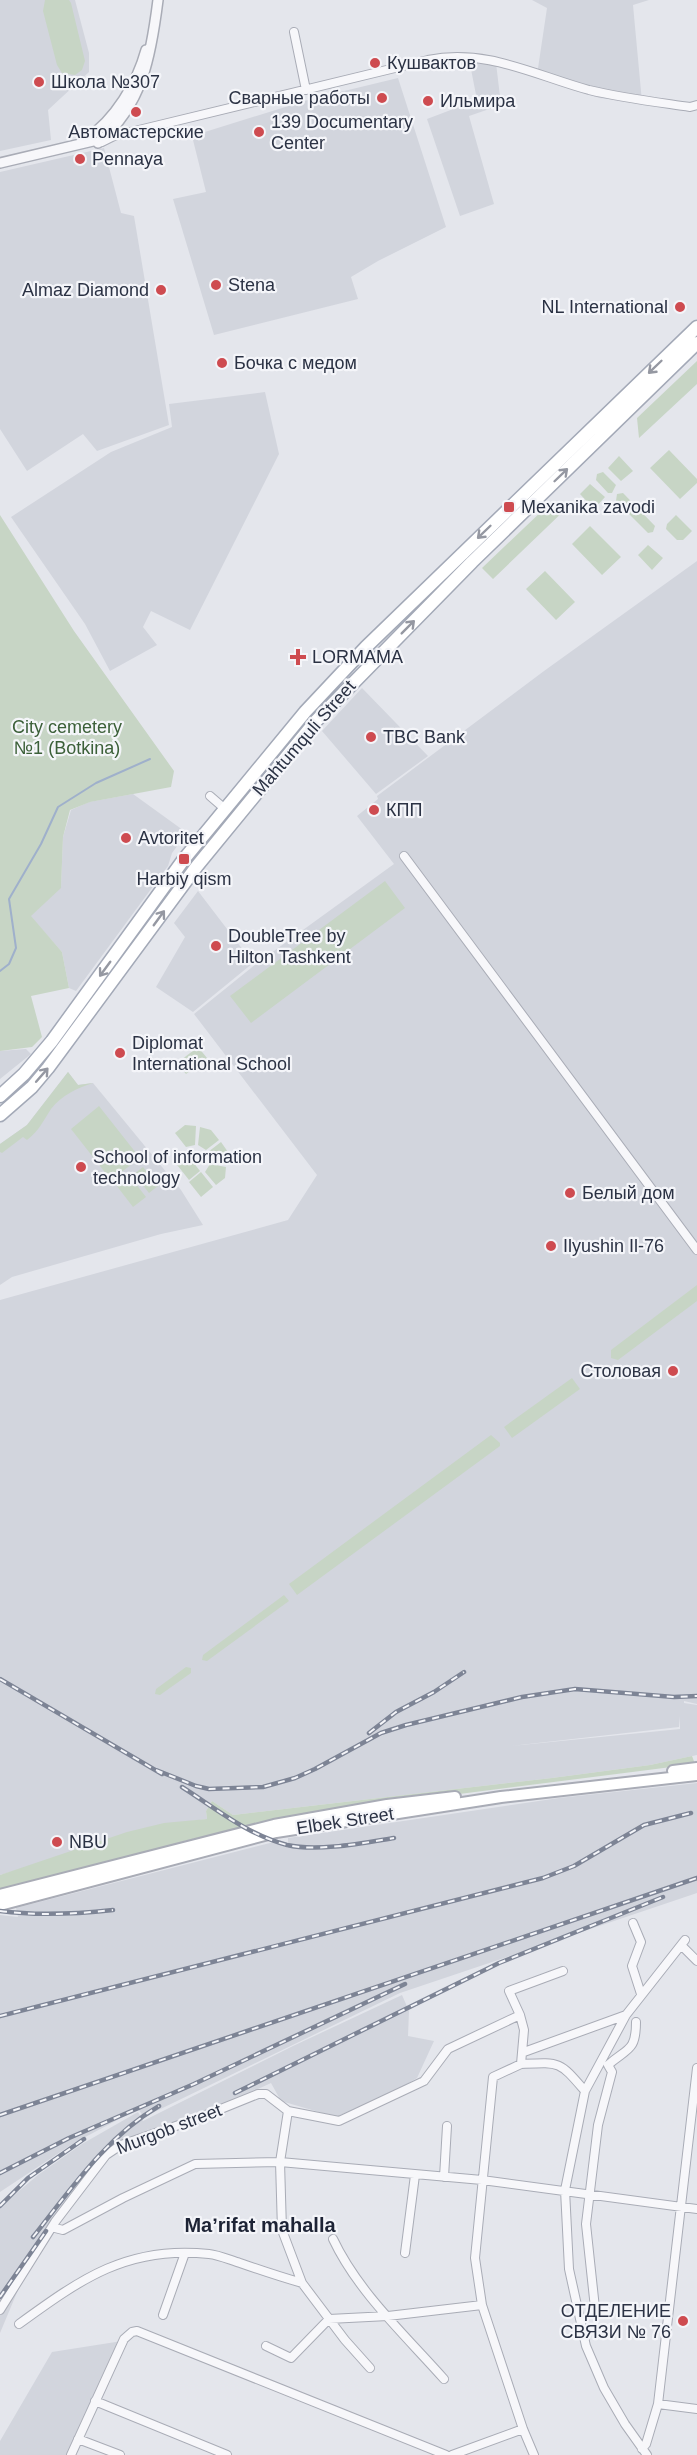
<svg xmlns="http://www.w3.org/2000/svg" width="697" height="2455" font-family="Arial,sans-serif">
  <style>
    .built { fill: #d2d5dd; fill-rule: evenodd }
    .green { fill: #c7d5c5 }
    .lines { fill: none; stroke-linecap: round; stroke-linejoin: round }
    .stream { stroke: #9fb0cb; stroke-width: 2 }
    .minor-casing { stroke: #a9acb6; stroke-width: 10 }
    .tertiary-casing { stroke: #a9acb6; stroke-width: 12 }
    .secondary-casing { stroke: #a9acb6; stroke-width: 14 }
    .primary-casing { stroke: #a3a9b7; stroke-width: 15 }
    .minor { stroke: #f7f7fa; stroke-width: 8 }
    .tertiary { stroke: #f7f7fa; stroke-width: 9 }
    .secondary { stroke: #fff; stroke-width: 10 }
    .primary { stroke: #fff; stroke-width: 12 }
    .rail-casing { stroke: #7d8495; stroke-width: 4.5 }
    .rail { stroke: #f4f5f9; stroke-width: 2; stroke-dasharray: 7; stroke-linecap: butt }
    .oneway { stroke: #9598a2 }
    .poi-dot { fill: #ce4b50; stroke: #f4f5f9; stroke-width: 2 }
    .labels { text-anchor: middle; dominant-baseline: central; stroke-width: 4.5; stroke-linejoin: round; paint-order: stroke }
    .poi-label { font-size: 18px; fill: #2b3244; stroke: #f4f5f9; text-anchor: start }
    .park-label { font-size: 18px; fill: #3c6039; stroke: #f4f5f9 }
    .street-label { font-size: 18px; fill: #2b3244; stroke: #f4f5f9 }
    .neighbourhood-label { font-size: 20px; font-weight: bold; fill: #1d2335; stroke: #f4f5f9 }
  </style>
  <rect width="100%" height="100%" fill="#e4e6ec"/>
  <path class="built" d="M 0,0 L 75,0 L 89,53 L 89,72 L 48,110 L 51,140 L 0,151 Z
    M 532,0 L 649,0 L 633,5 L 642,102 L 599,98 L 537,75 L 547,8 Z
    M 496,63 L 501,105 L 469,116 L 494,204 L 460,216 L 427,119 L 477,100 L 470,64 Z
    M 398,78 L 446,227 L 378,261 L 351,277 L 358,299 L 214,335 L 173,199 L 206,192 L 192,136 L 311,99 Z
    M 104,148 L 121,213 L 134,216 L 169,425 L 97,451 L 83,434 L 27,471 L 0,429 L 0,172 Z
    M 265,392 L 279,454 L 190,630 L 151,611 L 143,627 L 157,645 L 110,671 L 85,624 L 11,517 L 111,452 L 172,427 L 169,404 Z
    M 697,561 L 697,1704 L 684,1701 L 684,1703 L 697,1705 L 697,1755 L 650,1765 L 552,1778 L 233,1815 L 212,1801 L 206,1811 L 207,1819 L 177,1823 L 0,1875 L 0,1300 L 288,1220 L 317,1175 L 194,1014 L 256,964 L 394,864 L 357,816 L 378,799 L 377,796 L 544,671 ZM 680,1716 L 680,1729 L 511,1746 L 679,1727 Z
    M 362,688 L 428,756 L 376,794 L 322,731 Z
    M 133,794 L 187,833 L 172,853 L 168,866 L 76,991 L 69,988 L 62,952 L 30,916 L 61,887 L 63,837 L 71,810 L 89,802 Z
    M 198,891 L 253,963 L 193,1012 L 156,987 L 185,937 L 174,923 Z
    M 26,1049 L 31,1054 L 0,1079 L 0,1051 Z
    M 68,1072 L 78,1085 L 93,1083 L 181,1190 L 203,1225 L 161,1234 L 12,1277 L 0,1285 L 0,1144 L 27,1125 Z
    M 697,1783 L 697,1893 L 400,1993 L 144,2117 L 138,2109 L 74,2143 L 0,2192 L 0,1915 L 18,1917 L 16,1908 L 274,1842 L 288,1848 L 288,1838 L 559,1798 Z
    M 402,1995 L 409,2011 L 408,2036 L 434,2041 L 417,2078 L 399,2089 L 336,2117 L 281,2101 L 271,2083 L 203,2114 L 150,2133 L 147,2128 L 151,2137 L 112,2153 L 55,2225 L 18,2290 L 0,2333 L 0,2207 L 38,2175 L 82,2144 L 138,2112 L 143,2121 L 293,2046 Z
    M 122,2341 L 68,2455 L 0,2455 L 0,2441 L 52,2352 Z"/>
  <path class="green" d="M 45,0 L 69,0 L 71,3 L 85,61 L 82,70 L 75,75 L 62,73 L 57,65 L 43,11 Z
    M 697,361 L 697,384 L 639,438 L 637,418 Z
    M 669,450 L 697,479 L 697,483 L 680,499 L 650,468 Z
    M 619,456 L 633,471 L 621,481 L 608,468 Z
    M 603,472 L 616,485 L 612,493 L 608,493 L 596,480 L 597,474 Z
    M 590,484 L 605,497 L 594,509 L 580,494 Z
    M 623,493 L 655,526 L 653,532 L 648,533 L 616,501 L 617,494 Z
    M 571,504 L 493,579 L 482,568 L 544,509 Z
    M 0,515 L 74,631 L 174,771 L 171,787 L 90,802 L 70,810 L 63,837 L 61,888 L 31,916 L 62,952 L 69,988 L 31,996 L 42,1037 L 32,1047 L 0,1051 Z
    M 676,515 L 692,531 L 683,540 L 677,540 L 666,529 L 667,524 Z
    M 590,526 L 621,557 L 602,575 L 572,544 Z
    M 648,545 L 663,558 L 652,570 L 638,555 Z
    M 545,571 L 575,602 L 556,620 L 526,589 Z
    M 385,881 L 405,908 L 251,1023 L 230,996 Z
    M 198,1047 L 207,1058 L 186,1074 L 177,1063 Z
    M 68,1072 L 78,1085 L 93,1083 C 77,1088 62,1095 51,1109 C 43,1121 39,1131 27,1140 L 23,1137 L 2,1153 L 0,1152 L 0,1144 L 27,1125 Z
    M 99,1106 L 140,1158 L 111,1180 L 71,1129 Z
    M 185,1125 L 196,1126 L 195,1145 L 186,1147 L 175,1133 Z
    M 200,1127 L 211,1130 L 219,1140 L 206,1150 L 198,1145 Z
    M 221,1142 L 228,1152 L 228,1164 L 210,1160 L 208,1152 Z
    M 185,1152 L 200,1171 L 189,1180 L 174,1161 Z
    M 210,1164 L 226,1167 L 225,1178 L 216,1185 L 205,1172 Z
    M 143,1167 L 158,1186 L 149,1193 L 134,1174 Z
    M 201,1172 L 213,1187 L 201,1197 L 189,1182 Z
    M 129,1175 L 146,1197 L 133,1207 L 116,1185 Z
    M 697,1285 L 697,1301 L 618,1360 L 611,1358 L 611,1350 Z
    M 572,1378 L 580,1389 L 512,1438 L 504,1427 Z
    M 491,1435 L 500,1443 L 500,1446 L 297,1595 L 289,1584 Z
    M 284,1595 L 289,1601 L 207,1661 L 202,1660 L 203,1655 Z
    M 186,1667 L 191,1668 L 191,1673 L 160,1695 L 155,1694 L 156,1689 Z
    M 692,1756 L 695,1764 L 358,1807 L 267,1822 L 184,1841 L 149,1852 L 0,1891 L 0,1875 L 127,1832 L 164,1823 L 207,1819 L 206,1811 L 212,1801 L 233,1815 L 552,1778 L 650,1765 Z"/>
  <g class="lines">
    <path class="stream" d="M 0,971 L 9,964 L 16,948 L 9,899 L 41,844 L 58,807 L 96,783 L 150,759"/>
    <g class="minor-casing">
      <path id="minor" d="M 294,32 L 306,90
        M 102,142 L 114,136 L 428,60 C 486,48 534,75 589,90 C 622,98 656,102 690,107 L 697,105
        M 210,796 L 225,809
        M 404,856 L 697,1250
        M 633,1923 L 641,1942 L 632,1966 L 641,1994
        M 682,1946 L 697,1961
        M 520,2015 L 524,2030 L 521,2064 L 493,2077 L 475,2258 L 482,2305 L 523,2429 L 534,2455
        M 524,2052 L 626,2015
        M 521,2064 C 561,2062 559,2061 585,2091
        M 288,2111 L 339,2121 L 424,2081 L 448,2049 L 520,2015 L 509,1991 L 563,1971
        M 444,2177 L 447,2126
        M 55,2228 L 63,2230 L 123,2198 L 195,2164 L 280,2162 L 482,2180 L 697,2209
        M 333,2239 C 358,2292 405,2335 444,2379
        M 405,2253 L 415,2175
        M 595,2308 L 586,2224 L 598,2125 L 612,2072 L 608,2065 C 627,2048 636,2052 636,2022
        M 0,2310 L 55,2222 L 106,2155 L 121,2145 L 196,2119 L 258,2094 L 266,2094 L 288,2111 L 280,2162 L 282,2230 L 302,2283 L 345,2340 L 370,2368
        M 163,2315 L 185,2253
        M 19,2324 C 81,2279 128,2245 209,2254 C 219,2255 230,2260 240,2263 C 260,2270 281,2277 302,2283
        M 266,2346 L 291,2358 L 329,2319 L 388,2316 L 482,2305
        M 95,2401 L 227,2455
        M 658,2404 L 697,2409
        M 78,2439 L 120,2455
        M 642,2449 L 646,2444 L 658,2404 L 697,2068
        M 71,2455 L 124,2339 L 132,2332 L 137,2331 L 446,2455
        M 452,2455 L 523,2429
        M 647,2455 L 625,2424 L 604,2388 L 586,2346 L 569,2269 L 565,2190 L 585,2091 L 626,2015 L 685,1940"/>
    </g>
    <g class="tertiary-casing">
      <path id="tertiary" d="M 86,139 C 115,120 137,83 146,50
        M 98,143 C 143,104 151,56 158,0
        M 0,163 L 93,141"/>
    </g>
    <g class="secondary-casing">
      <path id="secondary" d="M 673,1771 L 697,1768
        M 0,1895 L 274,1825 L 387,1805 L 455,1797
        M 0,1905 L 276,1832 L 501,1797 L 697,1775"/>
    </g>
    <g class="primary-casing">
      <path id="primary" d="M 0,1096 L 24,1074 L 52,1041 L 184,859 L 305,712 L 366,647 L 697,327
        M 0,1115 L 32,1087 L 48,1068 L 197,866 L 315,722 L 472,562 L 697,343"/>
    </g>
    <use href="#minor" class="minor"/>
    <use href="#tertiary" class="tertiary"/>
    <use href="#secondary" class="secondary"/>
    <use href="#primary" class="primary"/>
    <g class="rail-casing">
      <path id="rail" d="M 0,1679 L 162,1774
        M 369,1733 L 396,1712 L 434,1692 L 464,1672
        M 156,1770 L 196,1786 L 209,1789 L 263,1787 L 295,1778 L 315,1769 L 381,1733 L 406,1725 L 522,1697 L 575,1689 L 674,1697 L 697,1696
        M 182,1787 C 215,1808 248,1835 287,1845 C 318,1852 363,1843 394,1838
        M 0,1911 C 38,1916 76,1914 113,1910
        M 0,2016 L 543,1878 L 574,1866 L 644,1825 L 691,1813
        M 235,2093 L 499,1963 L 663,1897
        M 0,2115 L 697,1878
        M 0,2173 L 69,2138 L 194,2084 L 405,1984
        M 0,2206 L 28,2178 L 84,2139
        M 33,2237 C 71,2189 106,2137 159,2106
        M 0,2297 L 46,2231"/>
    </g>
    <use href="#rail" class="rail"/>
  </g>
  <defs><path id="oneway-shaft" d="M-6 0H5M1.5-3L5.5 0L1.5 3" fill="none" stroke-width="1.6" stroke-linecap="round" stroke-linejoin="round" transform="scale(1.5)"/></defs>
  <g class="oneway">
    <use href="#oneway-shaft" transform="translate(655 367) rotate(136)"/>
    <use href="#oneway-shaft" transform="translate(561 475) rotate(-44)"/>
    <use href="#oneway-shaft" transform="translate(484 532) rotate(136)"/>
    <use href="#oneway-shaft" transform="translate(408 627) rotate(-45)"/>
    <use href="#oneway-shaft" transform="translate(159 918) rotate(-54)"/>
    <use href="#oneway-shaft" transform="translate(105 969) rotate(126)"/>
    <use href="#oneway-shaft" transform="translate(42 1075) rotate(-49)"/>
  </g>
  <g class="poi-dot">
    <circle cx="375" cy="63" r="6"/>
    <circle cx="39" cy="82" r="6"/>
    <circle cx="382" cy="98" r="6"/>
    <circle cx="428" cy="101" r="6"/>
    <circle cx="136" cy="112" r="6"/>
    <circle cx="259" cy="132" r="6"/>
    <circle cx="80" cy="159" r="6"/>
    <circle cx="216" cy="285" r="6"/>
    <circle cx="161" cy="290" r="6"/>
    <circle cx="680" cy="307" r="6"/>
    <circle cx="222" cy="363" r="6"/>
    <rect x="503" y="501" width="12" height="12" rx="3"/>
    <path d="M295 648h6v6h6v6h-6v6h-6v-6h-6v-6h6z"/>
    <circle cx="371" cy="737" r="6"/>
    <circle cx="374" cy="810" r="6"/>
    <circle cx="126" cy="838" r="6"/>
    <rect x="178" y="853" width="12" height="12" rx="3"/>
    <circle cx="216" cy="946" r="6"/>
    <circle cx="120" cy="1053" r="6"/>
    <circle cx="81" cy="1167" r="6"/>
    <circle cx="570" cy="1193" r="6"/>
    <circle cx="551" cy="1246" r="6"/>
    <circle cx="673" cy="1371" r="6"/>
    <circle cx="57" cy="1842" r="6"/>
    <circle cx="683" cy="2321" r="6"/>
  </g>
  <g class="labels">
    <g class="poi-label">
      <text x="387" y="63">Кушвактов</text>
      <text x="51" y="82">Школа №307</text>
      <text x="370" y="98" text-anchor="end">Сварные работы</text>
      <text x="440" y="101">Ильмира</text>
      <text x="271" y="122">139 Documentary<tspan x="271" dy="21">Center</tspan></text>
      <text x="136" y="132" text-anchor="middle">Автомастерские</text>
      <text x="92" y="159">Pennaya</text>
      <text x="228" y="285">Stena</text>
      <text x="149" y="290" text-anchor="end">Almaz Diamond</text>
      <text x="668" y="307" text-anchor="end">NL International</text>
      <text x="234" y="363">Бочка с медом</text>
      <text x="521" y="507">Mexanika zavodi</text>
      <text x="312" y="657">LORMAMA</text>
      <text x="383" y="737">TBC Bank</text>
      <text x="386" y="810">КПП</text>
      <text x="138" y="838">Avtoritet</text>
      <text x="184" y="879" text-anchor="middle">Harbiy qism</text>
      <text x="228" y="936">DoubleTree by<tspan x="228" dy="21">Hilton Tashkent</tspan></text>
      <text x="132" y="1043">Diplomat<tspan x="132" dy="21">International School</tspan></text>
      <text x="93" y="1157">School of information<tspan x="93" dy="21">technology</tspan></text>
      <text x="582" y="1193">Белый дом</text>
      <text x="563" y="1246">Ilyushin Il-76</text>
      <text x="661" y="1371" text-anchor="end">Столовая</text>
      <text x="69" y="1842">NBU</text>
      <text x="671" y="2311" text-anchor="end">ОТДЕЛЕНИЕ<tspan x="671" dy="21">СВЯЗИ № 76</tspan></text>
    </g>
    <g class="park-label">
      <text x="67" y="727">City cemetery<tspan x="67" dy="21">№1 (Botkina)</tspan></text>
    </g>
    <g class="street-label">
      <text transform="translate(304 738) rotate(-49)">Mahtumquli Street</text>
      <text transform="translate(345 1821) rotate(-9)">Elbek Street</text>
      <text transform="translate(169 2129) rotate(-21)">Murgob street</text>
    </g>
    <g class="neighbourhood-label">
      <text x="260" y="2225">Maʼrifat mahalla</text>
    </g>
  </g>
</svg>
